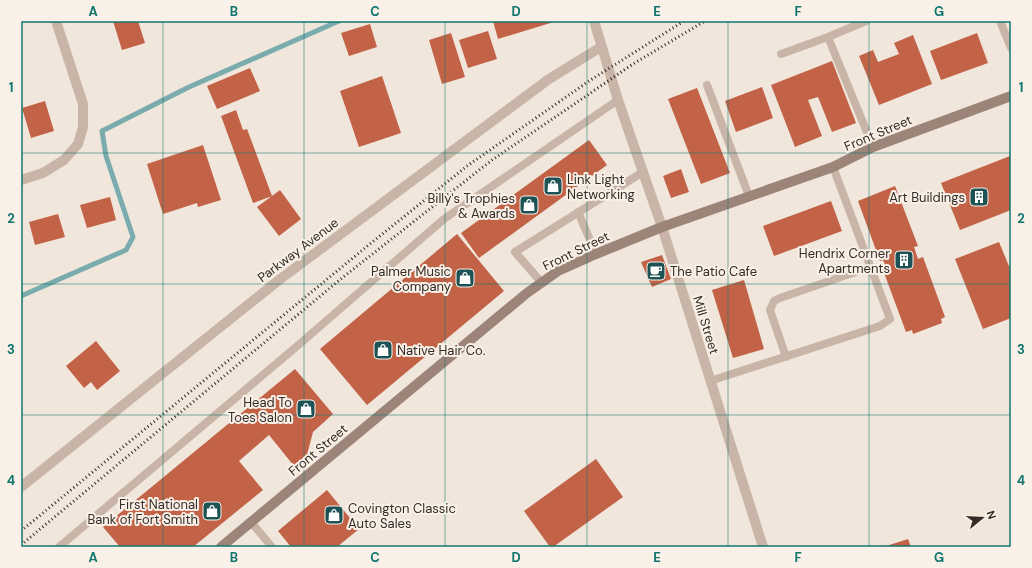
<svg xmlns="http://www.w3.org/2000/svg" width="1032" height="568" font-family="'DM Sans',sans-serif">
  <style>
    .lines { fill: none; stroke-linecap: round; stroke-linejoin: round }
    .stream { stroke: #7bacad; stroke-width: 5 }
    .building { fill: #c26247 }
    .lane { stroke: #c8b5a7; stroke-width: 8 }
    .street { stroke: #c8b5a7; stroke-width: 10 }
    .secondary { stroke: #9c8479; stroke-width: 10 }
    .rail { stroke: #352b27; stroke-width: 3; stroke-dasharray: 1 3; stroke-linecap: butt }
    .grid { fill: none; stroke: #0f766e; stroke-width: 1; stroke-opacity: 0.55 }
    .labels { text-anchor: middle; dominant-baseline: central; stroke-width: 4; stroke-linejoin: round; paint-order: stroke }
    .street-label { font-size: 13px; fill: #352b27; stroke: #f9f0e7 }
    .poi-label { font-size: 13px; fill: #352b27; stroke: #f9f0e7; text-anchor: end }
    .neatline { fill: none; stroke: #0f766e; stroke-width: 1.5 }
    .grid-label { font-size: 13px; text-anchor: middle; font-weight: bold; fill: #0f766e }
  </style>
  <rect width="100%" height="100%" fill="#f1e6db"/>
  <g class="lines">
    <path class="stream" d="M 21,296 L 126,250 L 133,237 L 106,156 L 102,131 L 189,87 L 339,21"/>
  </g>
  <path class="building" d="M 113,21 L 138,21 L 145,43 L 122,50 Z
    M 493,21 L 557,21 L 498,39 Z
    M 370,24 L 377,47 L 349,56 L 341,33 Z
    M 488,31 L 497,59 L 468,68 L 459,40 Z
    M 451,33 L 465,77 L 442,84 L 429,40 Z
    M 977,33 L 988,63 L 941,80 L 930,51 Z
    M 913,35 L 932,84 L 879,105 L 859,56 L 873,50 L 878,62 L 899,54 L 894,43 Z
    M 832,61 L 856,123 L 832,132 L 818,97 L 808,100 L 822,136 L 795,147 L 771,85 Z
    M 250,68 L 260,91 L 217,109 L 207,86 Z
    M 382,76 L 401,133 L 359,147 L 340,91 Z
    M 762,87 L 773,118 L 736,132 L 725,101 Z
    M 697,88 L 730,173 L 701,184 L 668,99 Z
    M 45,101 L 54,131 L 31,138 L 22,108 Z
    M 236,110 L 243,130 L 247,129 L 272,196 L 253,203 L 221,116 Z
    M 589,140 L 607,165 L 479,258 L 461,233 Z
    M 203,145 L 221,200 L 198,207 L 197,203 L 163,214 L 147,164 Z
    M 1010,156 L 1011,210 L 960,230 L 941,183 Z
    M 681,169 L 689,192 L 671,198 L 663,176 Z
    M 895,186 L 918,246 L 914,247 L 918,259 L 923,257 L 945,317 L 941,319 L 942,323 L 913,334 L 912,330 L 906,332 L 883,270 L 887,269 L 883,260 L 880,261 L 858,201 Z
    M 280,190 L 301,219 L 279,236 L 257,207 Z
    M 110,197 L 116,220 L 87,228 L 80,205 Z
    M 831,201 L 842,231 L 774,256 L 763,226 Z
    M 58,214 L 65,237 L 35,245 L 29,222 Z
    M 457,234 L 504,291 L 367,405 L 320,349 Z
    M 999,242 L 1011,271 L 1011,318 L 983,329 L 955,259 Z
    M 662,255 L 671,279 L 652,287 L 641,262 Z
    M 744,280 L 764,349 L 733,358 L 712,290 Z
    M 96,341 L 120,371 L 97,390 L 91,382 L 84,388 L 66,366 Z
    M 295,369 L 333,414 L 313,432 L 307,455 L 294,466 L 269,435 L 239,461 L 263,490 L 193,547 L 120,547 L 103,527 Z
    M 596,459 L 623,497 L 553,547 L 550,547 L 524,511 Z
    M 327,490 L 359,529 L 337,547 L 291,547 L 278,531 Z
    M 908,539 L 911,547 L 883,547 Z"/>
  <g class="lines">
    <path class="lane" d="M 1000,21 L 1011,48
      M 828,37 L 866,21
      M 781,54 L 828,37 L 873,147
      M 707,85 L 749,196
      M 578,212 L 596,254
      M 542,283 L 515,252 L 643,172
      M 786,357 L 770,310 L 774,301 L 780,298 L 870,267
      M 710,381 L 880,326 L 890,319 L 833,167
      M 251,522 L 272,547
      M 59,547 L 296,347 L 444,219 L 618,100"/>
    <path class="street" d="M 594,21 L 618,100 L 662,227 L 763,547
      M 21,180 L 43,173 L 64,160 L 78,144 L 83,127 L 83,104 L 56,21
      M 21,487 L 279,280 L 549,79 L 601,47"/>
    <path class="secondary" d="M 221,547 L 527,293 L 558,271 L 596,254 L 662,227 L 833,167 L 873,147 L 1011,96"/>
    <path class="rail" d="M 21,531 L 365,248 L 467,166 L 589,81 L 684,21
      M 21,545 L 342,278 L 492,160 L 633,64 L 705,21"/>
  </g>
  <path class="grid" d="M 163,21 L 163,547M 304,21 L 304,547M 445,21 L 445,547M 587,21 L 587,547M 728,21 L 728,547M 869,21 L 869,547M 21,153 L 1011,153M 21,284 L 1011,284M 21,415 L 1011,415"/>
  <defs>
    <g id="shop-square" transform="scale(1)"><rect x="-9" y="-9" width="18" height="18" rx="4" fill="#1e5355" stroke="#f9f0e7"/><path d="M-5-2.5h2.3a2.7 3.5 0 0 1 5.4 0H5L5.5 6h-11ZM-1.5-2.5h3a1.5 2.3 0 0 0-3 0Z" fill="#fff"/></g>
    <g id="building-square" transform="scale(1)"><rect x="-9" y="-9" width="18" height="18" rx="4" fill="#1e5355" stroke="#f9f0e7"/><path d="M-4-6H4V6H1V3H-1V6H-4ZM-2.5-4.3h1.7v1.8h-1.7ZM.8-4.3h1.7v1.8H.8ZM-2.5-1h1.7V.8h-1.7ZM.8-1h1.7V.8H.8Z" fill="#fff"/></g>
    <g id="cafe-square" transform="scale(1)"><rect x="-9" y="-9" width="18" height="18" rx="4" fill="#1e5355" stroke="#f9f0e7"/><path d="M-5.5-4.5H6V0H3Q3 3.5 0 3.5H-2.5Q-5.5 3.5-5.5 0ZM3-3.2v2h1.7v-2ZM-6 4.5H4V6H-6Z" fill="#fff"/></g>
  </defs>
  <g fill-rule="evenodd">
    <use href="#shop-square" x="553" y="186"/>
    <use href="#building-square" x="979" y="197"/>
    <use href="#shop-square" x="529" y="205"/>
    <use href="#building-square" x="904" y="260"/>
    <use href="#cafe-square" x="656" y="271"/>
    <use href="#shop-square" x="465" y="278"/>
    <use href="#shop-square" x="383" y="350"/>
    <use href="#shop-square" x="306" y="409"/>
    <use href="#shop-square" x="212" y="511"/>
    <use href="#shop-square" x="334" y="515"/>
  </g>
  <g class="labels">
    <g class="street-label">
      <text transform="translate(878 133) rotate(-23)">Front Street</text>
      <text transform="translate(298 250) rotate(-37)">Parkway Avenue</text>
      <text transform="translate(576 251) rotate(-26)">Front Street</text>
      <text transform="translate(706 325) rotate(73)">Mill Street</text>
      <text transform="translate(318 450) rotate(-40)">Front Street</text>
    </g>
    <g class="poi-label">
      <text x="567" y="179" text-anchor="start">Link Light<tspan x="567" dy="15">Networking</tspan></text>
      <text x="965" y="197">Art Buildings</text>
      <text x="515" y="198">Billy's Trophies<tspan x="515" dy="15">&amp; Awards</tspan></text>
      <text x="890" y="253">Hendrix Corner<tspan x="890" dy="15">Apartments</tspan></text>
      <text x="451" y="271">Palmer Music<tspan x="451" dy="15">Company</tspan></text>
      <text x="670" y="271" text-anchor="start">The Patio Cafe</text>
      <text x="397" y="350" text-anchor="start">Native Hair Co.</text>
      <text x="292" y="402">Head To<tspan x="292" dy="15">Toes Salon</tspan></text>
      <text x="198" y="504">First National<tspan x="198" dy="15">Bank of Fort Smith</tspan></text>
      <text x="348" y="508" text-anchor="start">Covington Classic<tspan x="348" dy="15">Auto Sales</tspan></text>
    </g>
  </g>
  <rect width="1032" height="568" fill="none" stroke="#f9f0e7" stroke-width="44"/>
  <g transform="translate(982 518) rotate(72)" stroke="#f9f0e7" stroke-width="3" paint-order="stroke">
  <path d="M0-3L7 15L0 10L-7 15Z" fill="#352b27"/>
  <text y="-6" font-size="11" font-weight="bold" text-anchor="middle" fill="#352b27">N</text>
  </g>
  <rect x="22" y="22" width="988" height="524" class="neatline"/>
  <g class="grid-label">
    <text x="93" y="16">A</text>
    <text x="234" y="16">B</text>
    <text x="375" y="16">C</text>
    <text x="516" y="16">D</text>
    <text x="657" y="16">E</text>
    <text x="798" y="16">F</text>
    <text x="939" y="16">G</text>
    <text x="11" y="92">1</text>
    <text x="1021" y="92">1</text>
    <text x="11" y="223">2</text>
    <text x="1021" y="223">2</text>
    <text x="11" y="354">3</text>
    <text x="1021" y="354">3</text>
    <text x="11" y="485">4</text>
    <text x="1021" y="485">4</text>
    <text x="93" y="562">A</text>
    <text x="234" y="562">B</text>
    <text x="375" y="562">C</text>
    <text x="516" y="562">D</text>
    <text x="657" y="562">E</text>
    <text x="798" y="562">F</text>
    <text x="939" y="562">G</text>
  </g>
</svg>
